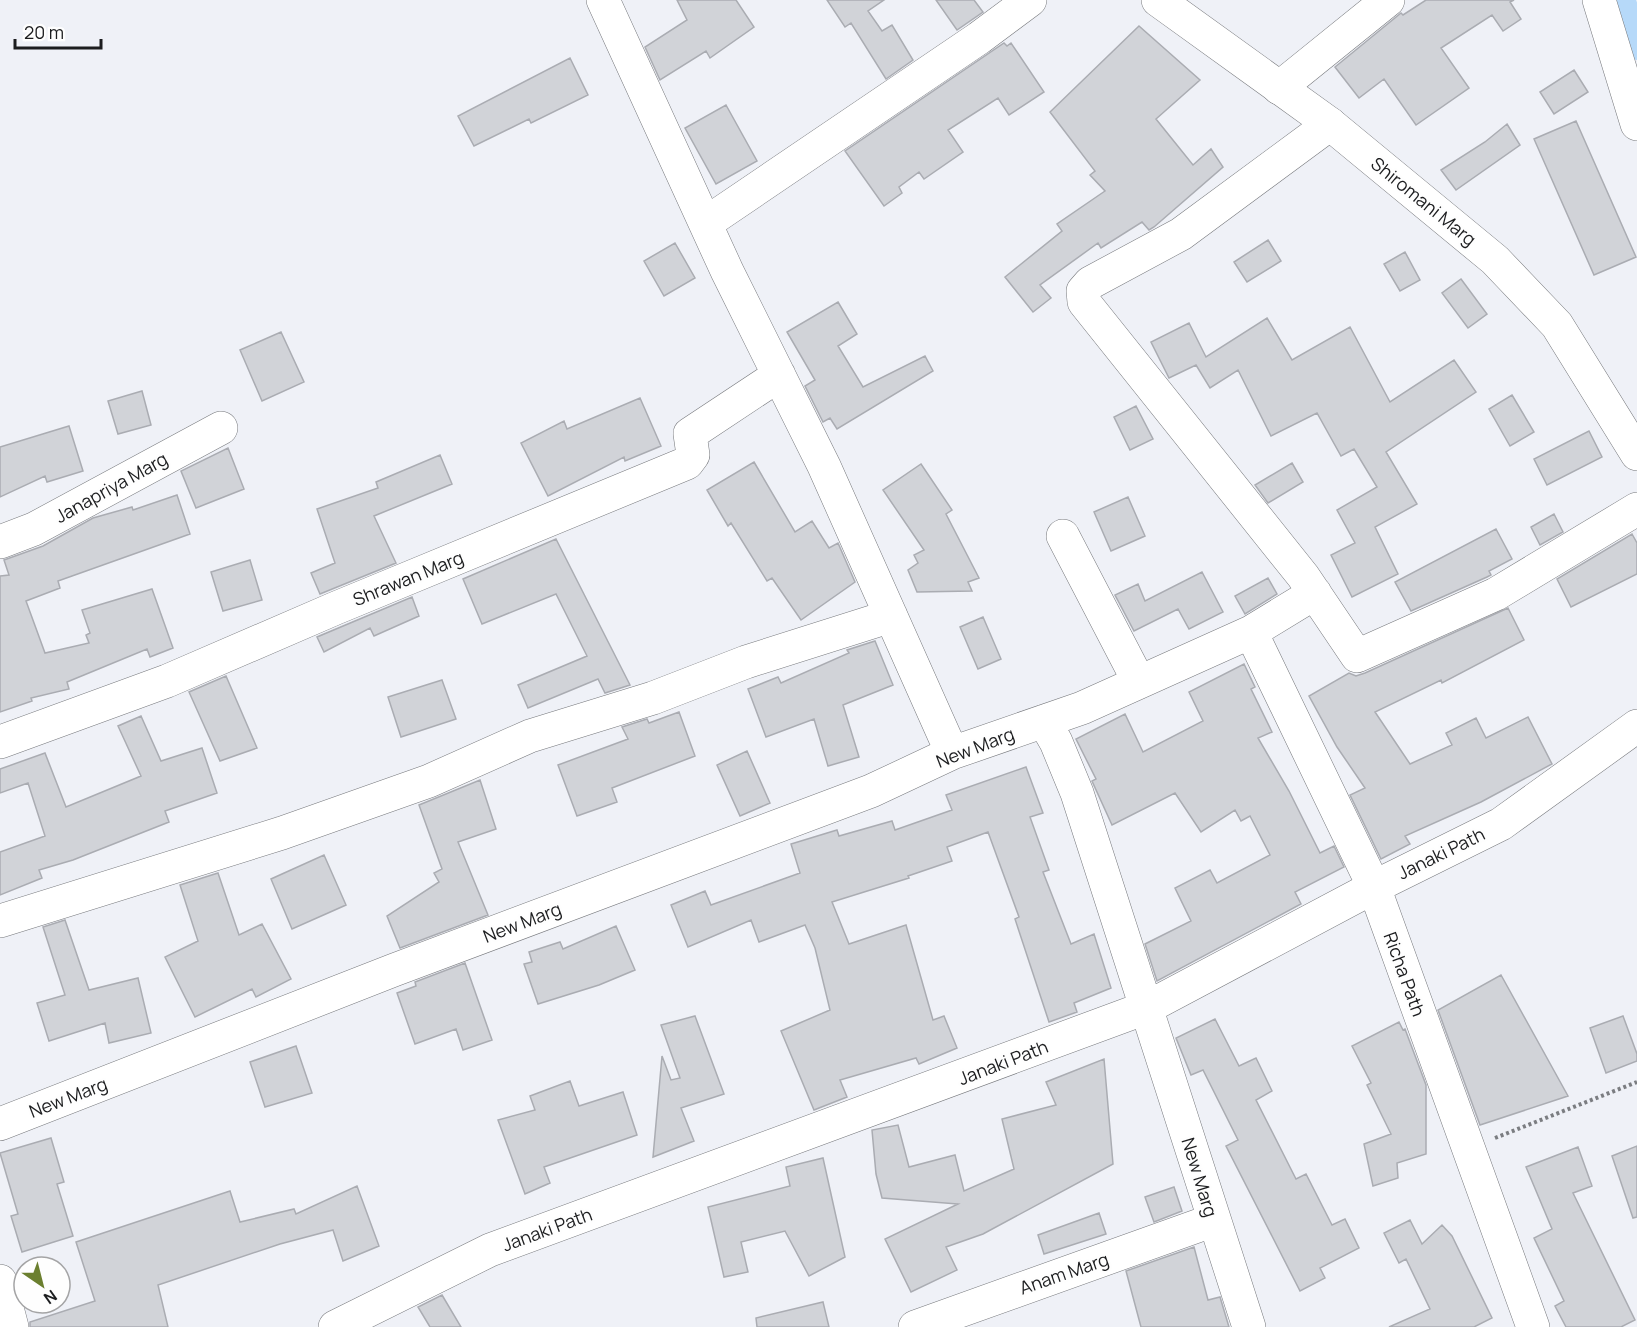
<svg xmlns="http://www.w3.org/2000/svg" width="1637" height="1327" font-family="Manrope,sans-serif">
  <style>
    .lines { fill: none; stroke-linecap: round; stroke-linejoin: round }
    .canal { stroke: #b6d9f9; stroke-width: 30 }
    .building { fill: #d1d3d8; stroke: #aaacb2; stroke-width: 1.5 }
    .minor-casing { stroke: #77797d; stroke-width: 34 }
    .tertiary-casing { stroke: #77797d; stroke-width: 34 }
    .secondary-casing { stroke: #77797d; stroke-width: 34 }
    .path { stroke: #7b7d81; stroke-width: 4; stroke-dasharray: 3 3; stroke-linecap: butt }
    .minor { stroke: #fff; stroke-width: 33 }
    .tertiary { stroke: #fff; stroke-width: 33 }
    .secondary { stroke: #fff; stroke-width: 33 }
    .labels { text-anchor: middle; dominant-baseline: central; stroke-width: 5; stroke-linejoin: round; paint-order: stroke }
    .street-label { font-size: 18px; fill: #1c1d1f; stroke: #fefefe }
  </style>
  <rect width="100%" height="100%" fill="#eff1f7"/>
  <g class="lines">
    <path class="canal" d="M 1620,0 L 1637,45"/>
  </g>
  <path class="building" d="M 677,0 L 736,0 L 754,27 L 710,58 L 706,51 L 660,80 L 645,47 L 687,20 Z
    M 827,0 L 884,0 L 868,11 L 882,31 L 892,25 L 913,60 L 886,79 L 851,23 L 845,27 Z
    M 936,0 L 974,0 L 983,12 L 957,30 Z
    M 1426,0 L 1514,0 L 1510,2 L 1521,19 L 1503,31 L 1492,15 L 1441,48 L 1469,88 L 1416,125 L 1384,79 L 1359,98 L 1335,67 L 1401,13 L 1403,15 Z
    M 1139,26 L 1200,80 L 1156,119 L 1193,165 L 1211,149 L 1223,167 L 1154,227 L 1149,230 L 1142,222 L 1101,248 L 1098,243 L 1040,285 L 1051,298 L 1033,312 L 1005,277 L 1062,231 L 1057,224 L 1105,191 L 1090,175 L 1095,171 L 1050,112 Z
    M 1004,43 L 1007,46 L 1011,43 L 1044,92 L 1009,115 L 998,98 L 948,130 L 963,152 L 924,179 L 919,172 L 899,187 L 902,193 L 884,206 L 845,151 Z
    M 570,58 L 588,95 L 531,123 L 529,119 L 474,146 L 458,116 Z
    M 1574,70 L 1588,92 L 1554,114 L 1540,92 Z
    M 726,105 L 757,161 L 716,184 L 685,128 Z
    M 1576,121 L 1636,257 L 1594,275 L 1534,139 Z
    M 1507,124 L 1520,145 L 1456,190 L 1441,170 L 1485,142 Z
    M 1268,240 L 1281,261 L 1247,282 L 1234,262 Z
    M 675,243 L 695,278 L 664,296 L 644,261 Z
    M 1405,252 L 1420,280 L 1400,291 L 1384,264 Z
    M 1461,279 L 1487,314 L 1468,328 L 1442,293 Z
    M 838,302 L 857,334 L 838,346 L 863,387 L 925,356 L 933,371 L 837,429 L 830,418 L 823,422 L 805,386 L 815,380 L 787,332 Z
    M 1267,318 L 1292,360 L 1350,327 L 1390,402 L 1454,360 L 1476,392 L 1386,452 L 1417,504 L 1375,527 L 1398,574 L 1352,597 L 1331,555 L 1355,543 L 1337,510 L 1377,487 L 1354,449 L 1341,456 L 1317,413 L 1271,436 L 1238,370 L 1210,388 L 1196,365 L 1169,378 L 1151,342 L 1189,323 L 1206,357 Z
    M 281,332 L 304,382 L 262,401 L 240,350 Z
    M 142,391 L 151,425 L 118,434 L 108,401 Z
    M 1512,395 L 1534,432 L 1510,446 L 1489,409 Z
    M 640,398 L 661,446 L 625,461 L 624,457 L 548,496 L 521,443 L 564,421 L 567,429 Z
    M 1136,406 L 1153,439 L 1130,450 L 1114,417 Z
    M 69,426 L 83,471 L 47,482 L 45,476 L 0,497 L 0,447 Z
    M 1589,431 L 1602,457 L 1547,485 L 1534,459 Z
    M 228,448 L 244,489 L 196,508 L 181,471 Z
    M 440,455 L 452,484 L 374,516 L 396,563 L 320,594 L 311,573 L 335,563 L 317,509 L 378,488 L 376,482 Z
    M 754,462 L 795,532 L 812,521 L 829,548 L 838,543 L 855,582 L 801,620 L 772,578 L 767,581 L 731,523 L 728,526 L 707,490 Z
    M 1292,463 L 1303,482 L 1268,503 L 1255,485 Z
    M 921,464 L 952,510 L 946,514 L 979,578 L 968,582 L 972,591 L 917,592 L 908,570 L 918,563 L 914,555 L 924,550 L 883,490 Z
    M 177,495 L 190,534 L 58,581 L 60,588 L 26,601 L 45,653 L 89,643 L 86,635 L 90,633 L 82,610 L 152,589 L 173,648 L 150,657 L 147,649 L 67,682 L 69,689 L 31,698 L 32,701 L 0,712 L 0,576 L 9,575 L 4,560 L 43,546 L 93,518 L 132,507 L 133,510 Z
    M 1128,497 L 1145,536 L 1111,551 L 1094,512 Z
    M 1554,514 L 1563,532 L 1540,545 L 1531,527 Z
    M 1496,529 L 1512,559 L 1489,571 L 1491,575 L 1487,577 L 1411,611 L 1395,582 Z
    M 1632,534 L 1637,543 L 1637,574 L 1571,607 L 1557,579 Z
    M 556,539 L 630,685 L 605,693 L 598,679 L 528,708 L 518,685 L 587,656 L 556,594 L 482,624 L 463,579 Z
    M 250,560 L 262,600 L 223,611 L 211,572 Z
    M 1202,572 L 1223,612 L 1189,629 L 1178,609 L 1134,631 L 1115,595 L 1138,584 L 1145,601 Z
    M 1268,578 L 1277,594 L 1245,614 L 1235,596 Z
    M 412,597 L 419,616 L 374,636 L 370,628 L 324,652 L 317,637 Z
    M 1508,608 L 1524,640 L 1442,683 L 1441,680 L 1375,712 L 1410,764 L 1452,745 L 1446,733 L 1476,718 L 1486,738 L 1528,717 L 1552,764 L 1481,802 L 1405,836 L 1410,844 L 1381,859 L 1350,795 L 1365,788 L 1337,747 L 1309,696 L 1349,673 L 1356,676 L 1365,673 Z
    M 983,617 L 1001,659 L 978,669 L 960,627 Z
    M 875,641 L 893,685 L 843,705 L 859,757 L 828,766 L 814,719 L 766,737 L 748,689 L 778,677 L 781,683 L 849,653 L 847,650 Z
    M 1244,664 L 1255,687 L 1251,689 L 1272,732 L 1258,738 L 1289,791 L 1320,853 L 1334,846 L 1344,867 L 1295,892 L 1301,904 L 1157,981 L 1145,944 L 1191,921 L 1175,888 L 1210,870 L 1217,883 L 1270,855 L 1250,816 L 1241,821 L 1235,810 L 1201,832 L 1175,793 L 1112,825 L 1092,781 L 1096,779 L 1076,739 L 1125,714 L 1143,752 L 1203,721 L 1189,692 Z
    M 226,676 L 257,748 L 220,761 L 189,692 Z
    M 442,680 L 456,719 L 401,737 L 388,697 Z
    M 679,712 L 695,756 L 612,788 L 617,802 L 577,816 L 558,765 L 628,739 L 622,727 L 647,719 L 649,723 Z
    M 141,716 L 161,761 L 202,748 L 217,793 L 165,811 L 169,822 L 73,860 L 39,870 L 42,878 L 0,895 L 0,852 L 45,836 L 28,783 L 0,793 L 0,769 L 45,753 L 66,807 L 141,776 L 118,726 Z
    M 747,751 L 770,803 L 740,816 L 717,765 Z
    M 1026,767 L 1043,813 L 1030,817 L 1049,870 L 1043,872 L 1071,944 L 1094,934 L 1111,988 L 1074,1003 L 1077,1012 L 1049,1022 L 1015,919 L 1019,917 L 988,832 L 947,847 L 952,861 L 908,876 L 909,878 L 832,902 L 849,944 L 906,925 L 933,1020 L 944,1016 L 957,1048 L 919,1064 L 916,1058 L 840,1080 L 847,1097 L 814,1110 L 781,1031 L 830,1010 L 815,948 L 805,925 L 759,942 L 751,920 L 688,947 L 671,905 L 705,891 L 711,905 L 800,873 L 791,844 L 837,830 L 839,836 L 892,821 L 895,830 L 952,810 L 946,795 Z
    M 480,780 L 496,829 L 458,842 L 488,915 L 400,948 L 387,916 L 439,882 L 434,873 L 442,869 L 419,805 Z
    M 324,855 L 346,905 L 292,929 L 271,879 Z
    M 218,873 L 239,935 L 262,924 L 291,979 L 256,997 L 252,989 L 195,1017 L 165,957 L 198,941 L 180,885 Z
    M 65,920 L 89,990 L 138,978 L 151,1033 L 109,1043 L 105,1023 L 49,1041 L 37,1003 L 65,995 L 43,927 Z
    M 616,926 L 635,970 L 599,985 L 538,1004 L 524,964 L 532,962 L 529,952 L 560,942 L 563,949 Z
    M 465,963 L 492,1040 L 463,1050 L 456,1029 L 415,1044 L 397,993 L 416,986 L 415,982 Z
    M 1501,975 L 1568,1096 L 1480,1125 L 1438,1010 Z
    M 695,1016 L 724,1094 L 681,1108 L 694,1141 L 653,1157 L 662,1056 L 671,1080 L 680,1078 L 661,1025 Z
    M 1623,1016 L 1637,1054 L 1637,1061 L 1606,1073 L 1590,1028 Z
    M 1215,1019 L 1239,1066 L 1256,1058 L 1272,1091 L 1256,1100 L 1296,1179 L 1306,1174 L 1332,1225 L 1345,1219 L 1359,1248 L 1320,1268 L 1325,1278 L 1300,1291 L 1226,1146 L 1238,1140 L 1203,1070 L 1191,1075 L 1176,1038 Z
    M 1399,1022 L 1403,1030 L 1405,1029 L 1426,1085 L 1426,1154 L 1397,1163 L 1398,1178 L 1373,1186 L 1364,1144 L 1391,1134 L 1367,1085 L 1371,1083 L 1352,1046 Z
    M 296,1046 L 312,1093 L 265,1107 L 250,1062 Z
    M 1104,1059 L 1113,1164 L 983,1234 L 946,1247 L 957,1270 L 911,1292 L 885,1239 L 958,1204 L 882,1198 L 876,1174 L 872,1130 L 898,1125 L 909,1167 L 955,1155 L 964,1191 L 1014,1169 L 1002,1119 L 1056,1105 L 1046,1082 Z
    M 570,1081 L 579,1106 L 623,1092 L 637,1135 L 544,1167 L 550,1183 L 525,1194 L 498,1120 L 535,1110 L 530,1096 Z
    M 51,1138 L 64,1182 L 57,1184 L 73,1236 L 22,1252 L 11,1216 L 18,1214 L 0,1153 Z
    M 1637,1146 L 1637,1217 L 1633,1218 L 1612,1156 Z
    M 1578,1147 L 1592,1186 L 1573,1193 L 1635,1320 L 1621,1327 L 1566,1327 L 1555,1306 L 1564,1301 L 1534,1238 L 1552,1229 L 1526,1167 Z
    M 823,1158 L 845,1257 L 809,1276 L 785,1231 L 741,1242 L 748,1272 L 724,1277 L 708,1207 L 790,1186 L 786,1167 Z
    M 357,1186 L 379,1246 L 343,1261 L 333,1230 L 280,1244 L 158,1285 L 168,1327 L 30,1327 L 30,1322 L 95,1301 L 76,1242 L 230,1191 L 240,1222 L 294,1209 L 296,1214 Z
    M 1174,1187 L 1182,1211 L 1154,1222 L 1145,1197 Z
    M 1099,1213 L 1106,1234 L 1044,1254 L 1038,1235 Z
    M 1410,1220 L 1422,1244 L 1442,1225 L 1452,1236 L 1492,1318 L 1474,1327 L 1389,1327 L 1430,1309 L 1406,1259 L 1399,1263 L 1384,1233 Z
    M 1194,1247 L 1208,1300 L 1220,1297 L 1229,1327 L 1141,1327 L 1126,1271 Z
    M 442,1295 L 461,1327 L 430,1327 L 418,1307 Z
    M 823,1302 L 829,1327 L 757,1327 L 756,1318 Z"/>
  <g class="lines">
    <g class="minor-casing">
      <path id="minor" d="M 603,0 L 727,271 L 824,466 L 952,753
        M 1279,88 L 1388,0
        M 1330,124 L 1181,234 L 1090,283 L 1083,291 L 1084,302 L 1303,576 L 1357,656 L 1496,594 L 1637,509
        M 706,223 L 979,38 L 1030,0
        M 1063,536 L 1139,682
        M 0,542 L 34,529 L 221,428
        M 1251,632 L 1374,887 L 1533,1327
        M 1044,721 L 1056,742 L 1077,793 L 1249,1327
        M 0,742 L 167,681 L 336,608 L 687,463 L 693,455 L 690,434 L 779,375
        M 0,921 L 282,833 L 429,781 L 530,736 L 653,698 L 746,662 L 891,616
        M 0,1124 L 394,970 L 871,791 L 952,753 L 1082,708 L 1251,632 L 1315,593
        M 0,1281 L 12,1327
        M 335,1327 L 490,1250 L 1148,1007 L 1374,887 L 1501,824 L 1637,726
        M 915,1327 L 1214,1220"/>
    </g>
    <g class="tertiary-casing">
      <path id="tertiary" d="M 1158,0 L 1330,124 L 1495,260 L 1557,325 L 1637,454"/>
    </g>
    <g class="secondary-casing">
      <path id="secondary" d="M 1599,0 L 1637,124"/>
    </g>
    <path class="path" d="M 1495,1138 L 1637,1082"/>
    <use href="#minor" class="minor"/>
    <use href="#tertiary" class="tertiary"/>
    <use href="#secondary" class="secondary"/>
  </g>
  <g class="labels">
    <g class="street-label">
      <text transform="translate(1424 201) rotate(39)">Shiromani Marg</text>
      <text transform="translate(111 487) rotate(-29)">Janapriya Marg</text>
      <text transform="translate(408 578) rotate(-22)">Shrawan Marg</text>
      <text transform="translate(975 747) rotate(-21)">New Marg</text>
      <text transform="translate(1441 853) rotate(-26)">Janaki Path</text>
      <text transform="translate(522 922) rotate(-21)">New Marg</text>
      <text transform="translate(1405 974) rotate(70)">Richa Path</text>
      <text transform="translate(1003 1062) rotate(-21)">Janaki Path</text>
      <text transform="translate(68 1097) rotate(-21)">New Marg</text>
      <text transform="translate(1200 1177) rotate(73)">New Marg</text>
      <text transform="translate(547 1229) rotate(-20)">Janaki Path</text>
      <text transform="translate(1064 1273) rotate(-19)">Anam Marg</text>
    </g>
  </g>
  <g transform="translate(42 1285) rotate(145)"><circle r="28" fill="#fefefe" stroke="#a4a4a5" stroke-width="1.5"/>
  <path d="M0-4.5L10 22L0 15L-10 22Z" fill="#6b7f2f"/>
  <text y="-9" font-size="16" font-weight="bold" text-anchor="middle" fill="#1c1d1f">N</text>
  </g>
  <path d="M15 39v9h86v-9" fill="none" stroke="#1c1d1f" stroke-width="3"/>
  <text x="24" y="39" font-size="18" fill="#1c1d1f" stroke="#fefefe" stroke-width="4.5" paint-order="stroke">20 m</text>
</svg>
